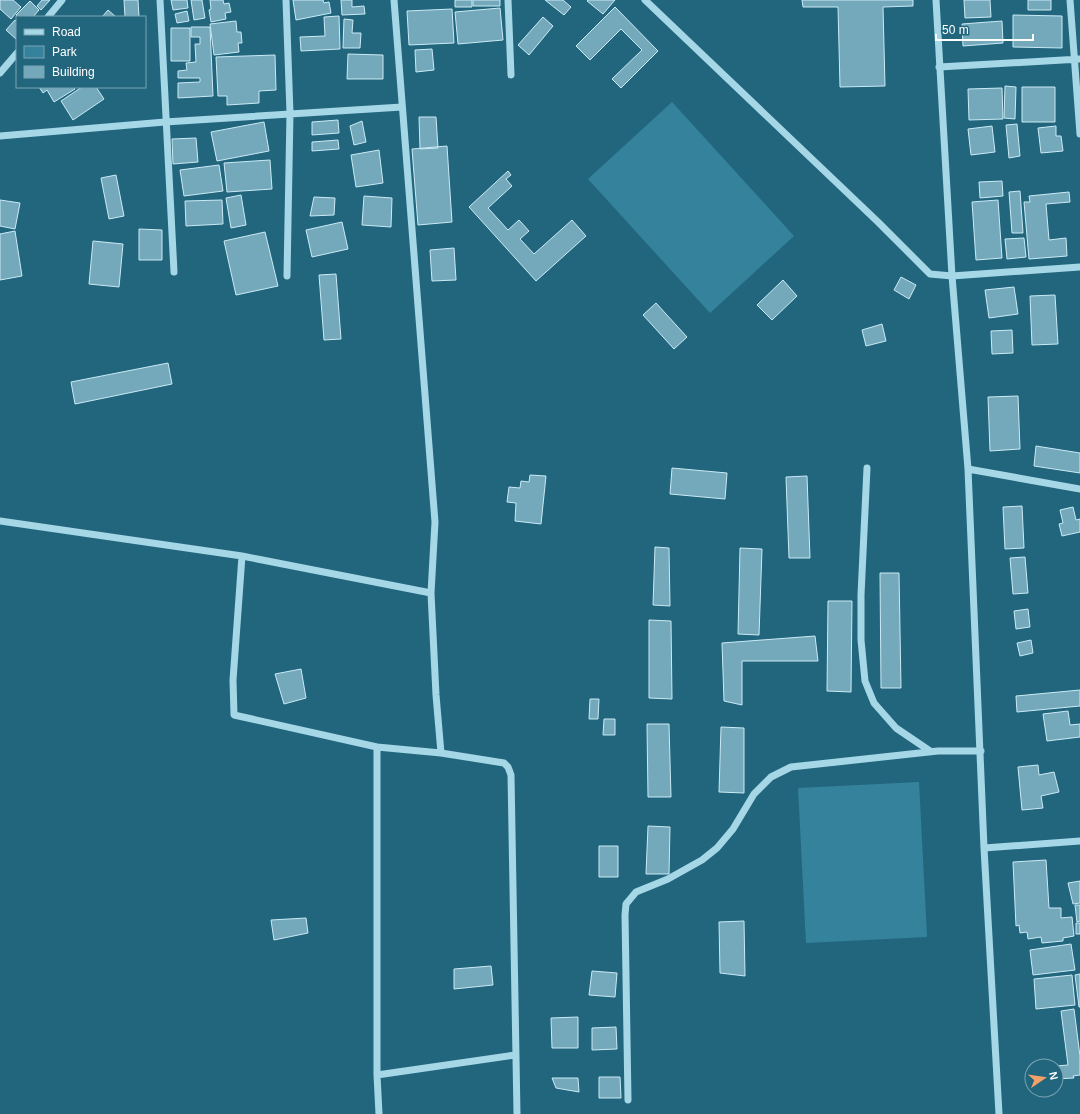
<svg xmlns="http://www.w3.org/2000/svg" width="1080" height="1114" font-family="Helvetica,sans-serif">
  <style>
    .green { fill: #35829c }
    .building { fill: #74a9bb; stroke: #caeaf5 }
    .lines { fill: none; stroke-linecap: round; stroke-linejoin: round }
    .minor { stroke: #a6d7e6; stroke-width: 7 }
  </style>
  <rect width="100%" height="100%" fill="#22667e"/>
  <path class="green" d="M 672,102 L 794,236 L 710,313 L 588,179 Z
    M 919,782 L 927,937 L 806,943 L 798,788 Z"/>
  <path class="building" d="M 0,0 L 13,0 L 21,7 L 11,19 L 0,9 Z
    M 42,0 L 50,0 L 41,10 L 37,6 Z
    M 124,0 L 138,0 L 139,17 L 125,17 Z
    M 171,0 L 187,0 L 188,8 L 173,10 Z
    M 191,0 L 202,0 L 205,18 L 194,20 Z
    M 210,0 L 223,0 L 224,4 L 229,3 L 231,12 L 225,13 L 226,19 L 211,22 L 209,10 L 211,9 Z
    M 293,0 L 323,0 L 324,3 L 329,2 L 331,13 L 296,20 Z
    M 341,0 L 352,0 L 352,7 L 364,6 L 365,14 L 342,15 Z
    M 455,0 L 472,0 L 472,7 L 455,7 Z
    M 473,0 L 500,0 L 500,6 L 473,6 Z
    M 545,0 L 563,0 L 571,7 L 564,15 Z
    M 588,0 L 615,0 L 603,14 L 587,1 Z
    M 802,0 L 913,0 L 913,6 L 883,7 L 885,86 L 840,87 L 838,7 L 803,7 Z
    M 964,0 L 990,0 L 991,17 L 965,18 Z
    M 1028,0 L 1051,0 L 1051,10 L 1028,10 Z
    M 30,1 L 39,10 L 33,17 L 18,17 L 16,15 Z
    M 615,7 L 658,51 L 621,88 L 612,79 L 642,50 L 621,29 L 590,60 L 576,46 Z
    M 500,8 L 503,40 L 458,44 L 455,12 Z
    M 452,9 L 454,43 L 409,45 L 407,11 Z
    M 108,10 L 116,17 L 102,17 Z
    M 187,11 L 189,21 L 177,23 L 175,14 Z
    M 1013,15 L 1062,16 L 1062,48 L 1013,47 Z
    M 339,16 L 340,49 L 301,51 L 300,37 L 325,36 L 324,17 Z
    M 543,17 L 553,26 L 529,55 L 518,45 Z
    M 344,19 L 353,20 L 352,33 L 361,33 L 360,48 L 343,48 Z
    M 15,20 L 17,22 L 17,38 L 16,39 L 6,30 Z
    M 236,21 L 237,32 L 241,32 L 242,43 L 238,43 L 239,52 L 214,55 L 210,24 Z
    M 1002,21 L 1003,43 L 963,46 L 962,24 Z
    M 191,27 L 210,27 L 213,96 L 178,98 L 178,83 L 200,82 L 200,78 L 178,78 L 178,71 L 187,70 L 186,63 L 196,62 L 195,44 L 200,44 L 200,37 L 191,37 Z
    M 171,28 L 190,28 L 190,61 L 171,61 Z
    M 432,49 L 434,70 L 416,72 L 415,50 Z
    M 348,54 L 383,55 L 383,79 L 347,79 Z
    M 275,55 L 276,90 L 259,91 L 259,103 L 227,105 L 227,96 L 218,96 L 216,57 Z
    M 1005,86 L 1016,87 L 1015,119 L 1004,118 Z
    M 39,87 L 73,87 L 75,89 L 54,102 L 47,90 L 43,93 Z
    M 82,87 L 96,87 L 104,99 L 73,120 L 61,101 Z
    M 1022,87 L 1055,87 L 1055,122 L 1022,122 Z
    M 1002,88 L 1003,119 L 969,120 L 968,89 Z
    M 419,117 L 436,117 L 438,148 L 420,149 Z
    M 338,120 L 339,133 L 312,135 L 312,122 Z
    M 362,121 L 366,142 L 354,145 L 350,126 Z
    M 264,122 L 269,151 L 217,161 L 211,132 Z
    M 1017,124 L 1020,156 L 1009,158 L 1006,125 Z
    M 992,126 L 995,152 L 971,155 L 968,129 Z
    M 1056,126 L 1056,136 L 1061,136 L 1063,151 L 1041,153 L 1038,128 Z
    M 196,138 L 198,162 L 173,164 L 172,139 Z
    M 338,140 L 339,149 L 312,151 L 312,142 Z
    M 447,146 L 452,222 L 418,225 L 412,149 Z
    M 379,150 L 383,183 L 356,187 L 351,155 Z
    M 270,160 L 272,189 L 227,192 L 224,163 Z
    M 219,165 L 223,191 L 184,196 L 180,170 Z
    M 508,171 L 511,175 L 506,179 L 512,186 L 488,208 L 508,230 L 519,220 L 529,231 L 520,239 L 534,254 L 572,220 L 586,236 L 536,281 L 469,207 Z
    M 116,175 L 124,216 L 109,219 L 101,178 Z
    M 1002,181 L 1003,196 L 980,198 L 979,182 Z
    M 1020,191 L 1023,233 L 1012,233 L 1009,192 Z
    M 1069,192 L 1070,202 L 1046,204 L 1049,240 L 1066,238 L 1067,256 L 1029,259 L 1024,202 L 1030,202 L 1029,196 Z
    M 241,195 L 246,225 L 231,228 L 226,198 Z
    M 364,196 L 392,198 L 391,227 L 362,225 Z
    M 314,197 L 335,198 L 334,215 L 310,216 Z
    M 0,200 L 20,203 L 15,229 L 0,226 Z
    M 222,200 L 223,224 L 186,226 L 185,201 Z
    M 998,200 L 1002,258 L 976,260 L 972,202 Z
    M 342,222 L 348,249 L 312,257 L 306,230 Z
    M 139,229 L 162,230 L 162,260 L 139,260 Z
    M 15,231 L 22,276 L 0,280 L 0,234 Z
    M 265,232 L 278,286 L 236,295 L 224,241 Z
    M 1024,238 L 1026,257 L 1007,259 L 1005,239 Z
    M 93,241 L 123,244 L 119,287 L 89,284 Z
    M 454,248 L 456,280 L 432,281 L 430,250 Z
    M 336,274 L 341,339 L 324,340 L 319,275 Z
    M 901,277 L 916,285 L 909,299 L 894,290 Z
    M 783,280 L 797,296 L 772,320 L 757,305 Z
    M 1014,287 L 1018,314 L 989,318 L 985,290 Z
    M 1055,295 L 1058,344 L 1032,345 L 1030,296 Z
    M 656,303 L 687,337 L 674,349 L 643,315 Z
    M 882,324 L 886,341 L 866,346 L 862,330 Z
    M 1012,330 L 1013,353 L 992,354 L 991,331 Z
    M 168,363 L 172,384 L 75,404 L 71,382 Z
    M 1018,396 L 1020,449 L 990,451 L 988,397 Z
    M 1036,446 L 1080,453 L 1080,473 L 1034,466 Z
    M 672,468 L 727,473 L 725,499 L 670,494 Z
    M 530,475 L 546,476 L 541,524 L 515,521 L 516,503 L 507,502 L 509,487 L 520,488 L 521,481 L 529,482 Z
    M 807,476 L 810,558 L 789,558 L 786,477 Z
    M 1022,506 L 1024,548 L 1005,549 L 1003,507 Z
    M 1073,507 L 1076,520 L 1080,519 L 1080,532 L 1062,536 L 1059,524 L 1063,523 L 1060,510 Z
    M 655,547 L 669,548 L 670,606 L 653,605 Z
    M 740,548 L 762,549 L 759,635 L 738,634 Z
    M 1025,557 L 1028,593 L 1013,594 L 1010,558 Z
    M 880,573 L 899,573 L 901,688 L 881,688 Z
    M 828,601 L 852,601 L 851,692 L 827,691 Z
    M 1028,609 L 1030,627 L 1016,629 L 1014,611 Z
    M 649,620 L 671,621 L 672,699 L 649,698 Z
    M 815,636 L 818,661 L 742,661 L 742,705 L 724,701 L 722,643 Z
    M 1031,640 L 1033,653 L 1020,656 L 1017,643 Z
    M 301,669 L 306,698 L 284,704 L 275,674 Z
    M 1080,690 L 1080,706 L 1017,712 L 1016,696 Z
    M 590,699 L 599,699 L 598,719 L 589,719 Z
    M 1068,711 L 1070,725 L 1080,724 L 1080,737 L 1047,741 L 1043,714 Z
    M 604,719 L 615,719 L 615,735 L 603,735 Z
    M 647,724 L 669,724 L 671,797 L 648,797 Z
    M 721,727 L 744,728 L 744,793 L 719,792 Z
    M 1038,765 L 1039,775 L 1054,772 L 1059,792 L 1041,796 L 1043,808 L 1022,810 L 1018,767 Z
    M 648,826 L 670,827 L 669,874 L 646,874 Z
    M 599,846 L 618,846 L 618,877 L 599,877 Z
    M 1046,860 L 1049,908 L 1061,908 L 1061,918 L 1072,917 L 1074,936 L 1063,938 L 1063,941 L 1042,943 L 1041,937 L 1028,939 L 1027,932 L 1020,933 L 1019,925 L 1016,926 L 1013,862 Z
    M 1080,881 L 1080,903 L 1073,904 L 1068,883 Z
    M 1075,905 L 1080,905 L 1080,921 L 1077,922 Z
    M 306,918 L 308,933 L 274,940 L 271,920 Z
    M 744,921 L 745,976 L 720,973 L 719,922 Z
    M 1076,923 L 1080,923 L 1080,934 L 1076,934 Z
    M 1071,944 L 1075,970 L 1033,975 L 1030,950 Z
    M 491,966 L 493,985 L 454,989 L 454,969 Z
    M 592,971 L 617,973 L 615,997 L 589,995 Z
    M 1080,974 L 1080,1007 L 1079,1007 L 1075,975 Z
    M 1072,975 L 1075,1005 L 1036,1009 L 1034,979 Z
    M 1074,1009 L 1080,1056 L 1080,1075 L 1073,1076 L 1074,1078 L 1056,1079 L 1056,1066 L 1068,1065 L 1061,1011 Z
    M 578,1017 L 578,1048 L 552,1048 L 551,1018 Z
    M 616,1027 L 617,1049 L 592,1050 L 592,1028 Z
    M 599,1077 L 620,1077 L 621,1098 L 599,1098 Z
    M 552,1078 L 578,1078 L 579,1092 L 556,1088 Z"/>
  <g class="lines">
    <path class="minor" d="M 160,0 L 174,272
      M 286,0 L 290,113 L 287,276
      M 394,0 L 435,522 L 431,593 L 436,695 L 441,753
      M 508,0 L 511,75
      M 645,0 L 878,222 L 930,274 L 952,276 L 1080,267
      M 936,0 L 952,276 L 968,469 L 984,848 L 999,1114
      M 1070,0 L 1080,134
      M 48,17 L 62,0
      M 939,67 L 1080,59
      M 0,73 L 17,53
      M 0,136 L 165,122 L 402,107
      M 867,468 L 861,595 L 861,640 L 865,681 L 874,703 L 896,728 L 930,751
      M 968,469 L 1080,489
      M 0,521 L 242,556 L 431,593
      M 242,556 L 233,680 L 234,715 L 377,747 L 377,1075 L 379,1114
      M 377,747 L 441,753 L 504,763 L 508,767 L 511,775 L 517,1114
      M 984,848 L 1080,841
      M 377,1075 L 515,1055
      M 628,1100 L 625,915 L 626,904 L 636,892 L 668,879 L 702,860 L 717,848 L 733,829 L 754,794 L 771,777 L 791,767 L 938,751 L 981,751"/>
  </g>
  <rect x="16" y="16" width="130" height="72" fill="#22667e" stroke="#7aa3b2"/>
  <rect x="24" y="29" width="20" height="6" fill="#a6d7e6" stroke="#7aa3b2"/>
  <text x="52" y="36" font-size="12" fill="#ffffff">Road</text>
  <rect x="24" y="46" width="20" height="12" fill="#35829c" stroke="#7aa3b2"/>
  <text x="52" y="56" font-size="12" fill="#ffffff">Park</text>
  <rect x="24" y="66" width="20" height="12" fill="#74a9bb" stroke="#7aa3b2"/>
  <text x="52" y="76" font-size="12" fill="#ffffff">Building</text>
  <g transform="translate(1044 1078) rotate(77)"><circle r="19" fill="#22667e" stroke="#7aa3b2"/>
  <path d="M0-3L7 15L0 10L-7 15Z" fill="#f2a169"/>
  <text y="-6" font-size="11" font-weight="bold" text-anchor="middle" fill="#ffffff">N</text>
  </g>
  <path d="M936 34v6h97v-6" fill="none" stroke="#ffffff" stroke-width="2"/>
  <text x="942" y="34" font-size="12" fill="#ffffff" stroke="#22667e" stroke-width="3" paint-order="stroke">50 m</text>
</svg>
